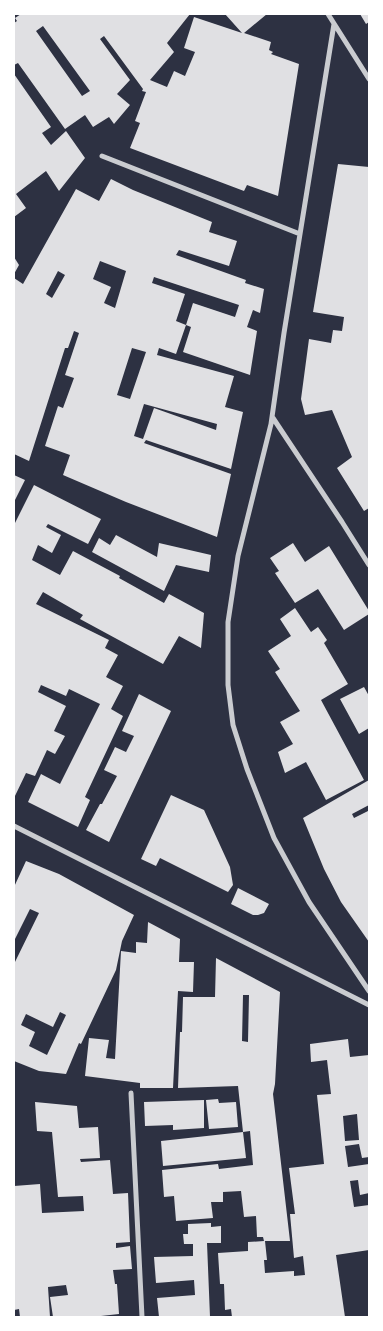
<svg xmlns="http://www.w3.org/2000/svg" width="383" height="1331" font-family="Raleway,sans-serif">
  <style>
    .building { fill: #e0e0e3; fill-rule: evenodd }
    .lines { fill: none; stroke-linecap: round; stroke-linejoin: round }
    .minor { stroke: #caccd0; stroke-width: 5 }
  </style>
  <rect width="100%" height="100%" fill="#2d3142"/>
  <path class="building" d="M 21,14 L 190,14 L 167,43 L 174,52 L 150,80 L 167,87 L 174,71 L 185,76 L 195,52 L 184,48 L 194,17 L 242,33 L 225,14 L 267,14 L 244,33 L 271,42 L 269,50 L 273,52 L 271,54 L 299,64 L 278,196 L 247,185 L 244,191 L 130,148 L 140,123 L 135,121 L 146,92 L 142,91 L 143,89 L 104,36 L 100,39 L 130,80 L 117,94 L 130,105 L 114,124 L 109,117 L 93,127 L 85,115 L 65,129 L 18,63 L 14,65 L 14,23 L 17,21 L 15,18 ZM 43,26 L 90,91 L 82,96 L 36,31 Z
    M 360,14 L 369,14 L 369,22 L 366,24 Z
    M 14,74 L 51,127 L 42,133 L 51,145 L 66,131 L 85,158 L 59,191 L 46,171 L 16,194 L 26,208 L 14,217 Z
    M 338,164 L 369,167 L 369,508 L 364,511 L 337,468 L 352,457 L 332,410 L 305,415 L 301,399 L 309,339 L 331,343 L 333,330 L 342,331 L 344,317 L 313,312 Z
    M 111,179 L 133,190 L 212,222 L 209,232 L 237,241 L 229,266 L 179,250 L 176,255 L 246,280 L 245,283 L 264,289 L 260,313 L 253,310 L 247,327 L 257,331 L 250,375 L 183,352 L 191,327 L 186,325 L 193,303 L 235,317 L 239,305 L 157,278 L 154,277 L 152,283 L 185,294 L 176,321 L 186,325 L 176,354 L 159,348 L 157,355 L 234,376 L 225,407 L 243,412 L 231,469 L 146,440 L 144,443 L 231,474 L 217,537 L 126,502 L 63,475 L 70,455 L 45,446 L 58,406 L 63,408 L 74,378 L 65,375 L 79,333 L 74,331 L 68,348 L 65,348 L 29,461 L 14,454 L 14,278 L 23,284 L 76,189 L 99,201 ZM 100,261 L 126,271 L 115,308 L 104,303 L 111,287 L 93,279 ZM 58,271 L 65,275 L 52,298 L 46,294 ZM 132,348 L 146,352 L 130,399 L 117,395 ZM 144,404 L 217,424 L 216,430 L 154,408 L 143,439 L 134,436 Z
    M 14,257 L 19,265 L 14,274 Z
    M 14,475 L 25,480 L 14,502 Z
    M 34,485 L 101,519 L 88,544 L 48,524 L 46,527 L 61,535 L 52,553 L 38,545 L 32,560 L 60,575 L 73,551 L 120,576 L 119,578 L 164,603 L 169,594 L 204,613 L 201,648 L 179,636 L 163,664 L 80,619 L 83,615 L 43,592 L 36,604 L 109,640 L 105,648 L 118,655 L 106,677 L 123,686 L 111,709 L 123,716 L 85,797 L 90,800 L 78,827 L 28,802 L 41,774 L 60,784 L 100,704 L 69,689 L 66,696 L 41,685 L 38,692 L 66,706 L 54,731 L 65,736 L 55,754 L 47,750 L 35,776 L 26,773 L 14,798 L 14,525 Z
    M 116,535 L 157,557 L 159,543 L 211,555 L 209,572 L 176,565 L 164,591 L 92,552 L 99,538 L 110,545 Z
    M 293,543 L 305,562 L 329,546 L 369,611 L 369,614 L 344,630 L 318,589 L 295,603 L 275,573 L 279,571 L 270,558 Z
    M 295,608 L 311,632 L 318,627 L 327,640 L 324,643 L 348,684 L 321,700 L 364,780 L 326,800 L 306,762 L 285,773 L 278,752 L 293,744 L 280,722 L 300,711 L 275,672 L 280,669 L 268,651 L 291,636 L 280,619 Z
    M 364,687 L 369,696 L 369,728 L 359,734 L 340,699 Z
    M 139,694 L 171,711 L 109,842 L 86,830 L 100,804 L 102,804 L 117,776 L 104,770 L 115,747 L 126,752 L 134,736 L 122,731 Z
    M 369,780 L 369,805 L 352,814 L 354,818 L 368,811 L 369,814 L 369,942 L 341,902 L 324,869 L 303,818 Z
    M 171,795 L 204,810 L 230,867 L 233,885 L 228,892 L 160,858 L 156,866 L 141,859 Z
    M 26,861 L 59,874 L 134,915 L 122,941 L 116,970 L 81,1044 L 79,1043 L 66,1074 L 39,1071 L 14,1061 L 14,964 L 39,913 L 30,909 L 14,941 L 14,887 ZM 60,1012 L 66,1015 L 47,1055 L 29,1046 L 35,1032 L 21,1025 L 26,1014 L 53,1027 Z
    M 238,888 L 269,904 L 264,913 L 258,915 L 253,915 L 231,904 Z
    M 148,922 L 180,939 L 179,962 L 194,962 L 193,992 L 178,991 L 173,1088 L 140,1088 L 140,1083 L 85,1076 L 89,1038 L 109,1040 L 106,1058 L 115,1059 L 121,951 L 136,953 L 136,942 L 147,943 Z
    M 216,958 L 280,992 L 275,1084 L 273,1094 L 290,1241 L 265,1241 L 267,1260 L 264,1260 L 265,1273 L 294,1271 L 294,1276 L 305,1275 L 303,1256 L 294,1258 L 290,1214 L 295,1214 L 289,1168 L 324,1164 L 317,1095 L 331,1094 L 327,1060 L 311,1062 L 310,1044 L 348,1039 L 350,1057 L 369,1055 L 369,1157 L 362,1158 L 359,1144 L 345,1146 L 348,1167 L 369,1164 L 369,1193 L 360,1195 L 358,1180 L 350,1181 L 354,1207 L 369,1205 L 369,1250 L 336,1255 L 345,1317 L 232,1317 L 231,1309 L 225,1310 L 224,1284 L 220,1284 L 218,1253 L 248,1251 L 248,1242 L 264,1241 L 263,1237 L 257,1237 L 256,1216 L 244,1217 L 241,1191 L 223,1192 L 223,1202 L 211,1202 L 213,1218 L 176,1221 L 174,1196 L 164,1197 L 162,1170 L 218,1164 L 219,1169 L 253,1165 L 250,1131 L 243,1132 L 238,1086 L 178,1088 L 180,1032 L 182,1032 L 183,997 L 215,997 ZM 243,995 L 249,995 L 248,1042 L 242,1041 ZM 357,1114 L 359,1140 L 345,1141 L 343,1116 Z
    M 218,1099 L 219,1103 L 236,1102 L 238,1127 L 209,1129 L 206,1100 Z
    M 204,1100 L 204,1128 L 173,1130 L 173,1125 L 145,1126 L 144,1102 Z
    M 35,1102 L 77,1106 L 79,1128 L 98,1127 L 100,1158 L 80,1159 L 81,1162 L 110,1160 L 113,1194 L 128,1193 L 130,1242 L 116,1243 L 116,1248 L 130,1246 L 132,1269 L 113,1270 L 115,1284 L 117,1284 L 119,1314 L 92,1317 L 53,1317 L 50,1297 L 68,1295 L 66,1285 L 48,1287 L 50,1317 L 20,1317 L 19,1309 L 14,1310 L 14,1186 L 40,1184 L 42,1213 L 84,1211 L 83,1196 L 58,1197 L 52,1132 L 37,1131 Z
    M 243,1132 L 246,1158 L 163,1166 L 161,1141 Z
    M 211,1223 L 211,1227 L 221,1226 L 221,1243 L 207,1243 L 210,1317 L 159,1317 L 157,1298 L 195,1295 L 194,1280 L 156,1283 L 154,1257 L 193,1256 L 193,1244 L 184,1244 L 183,1234 L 188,1234 L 188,1224 Z"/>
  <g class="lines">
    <path class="minor" d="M 328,14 L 369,79
      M 334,24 L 284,333 L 271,424 L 238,556 L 228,622 L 228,685 L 233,725 L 247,769 L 274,838 L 309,902 L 369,991
      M 102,156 L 300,234
      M 273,418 L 342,522 L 369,565
      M 14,826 L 369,1005
      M 131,1093 L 142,1317"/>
  </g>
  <rect width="383" height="1331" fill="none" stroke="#ffffff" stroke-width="30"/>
</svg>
